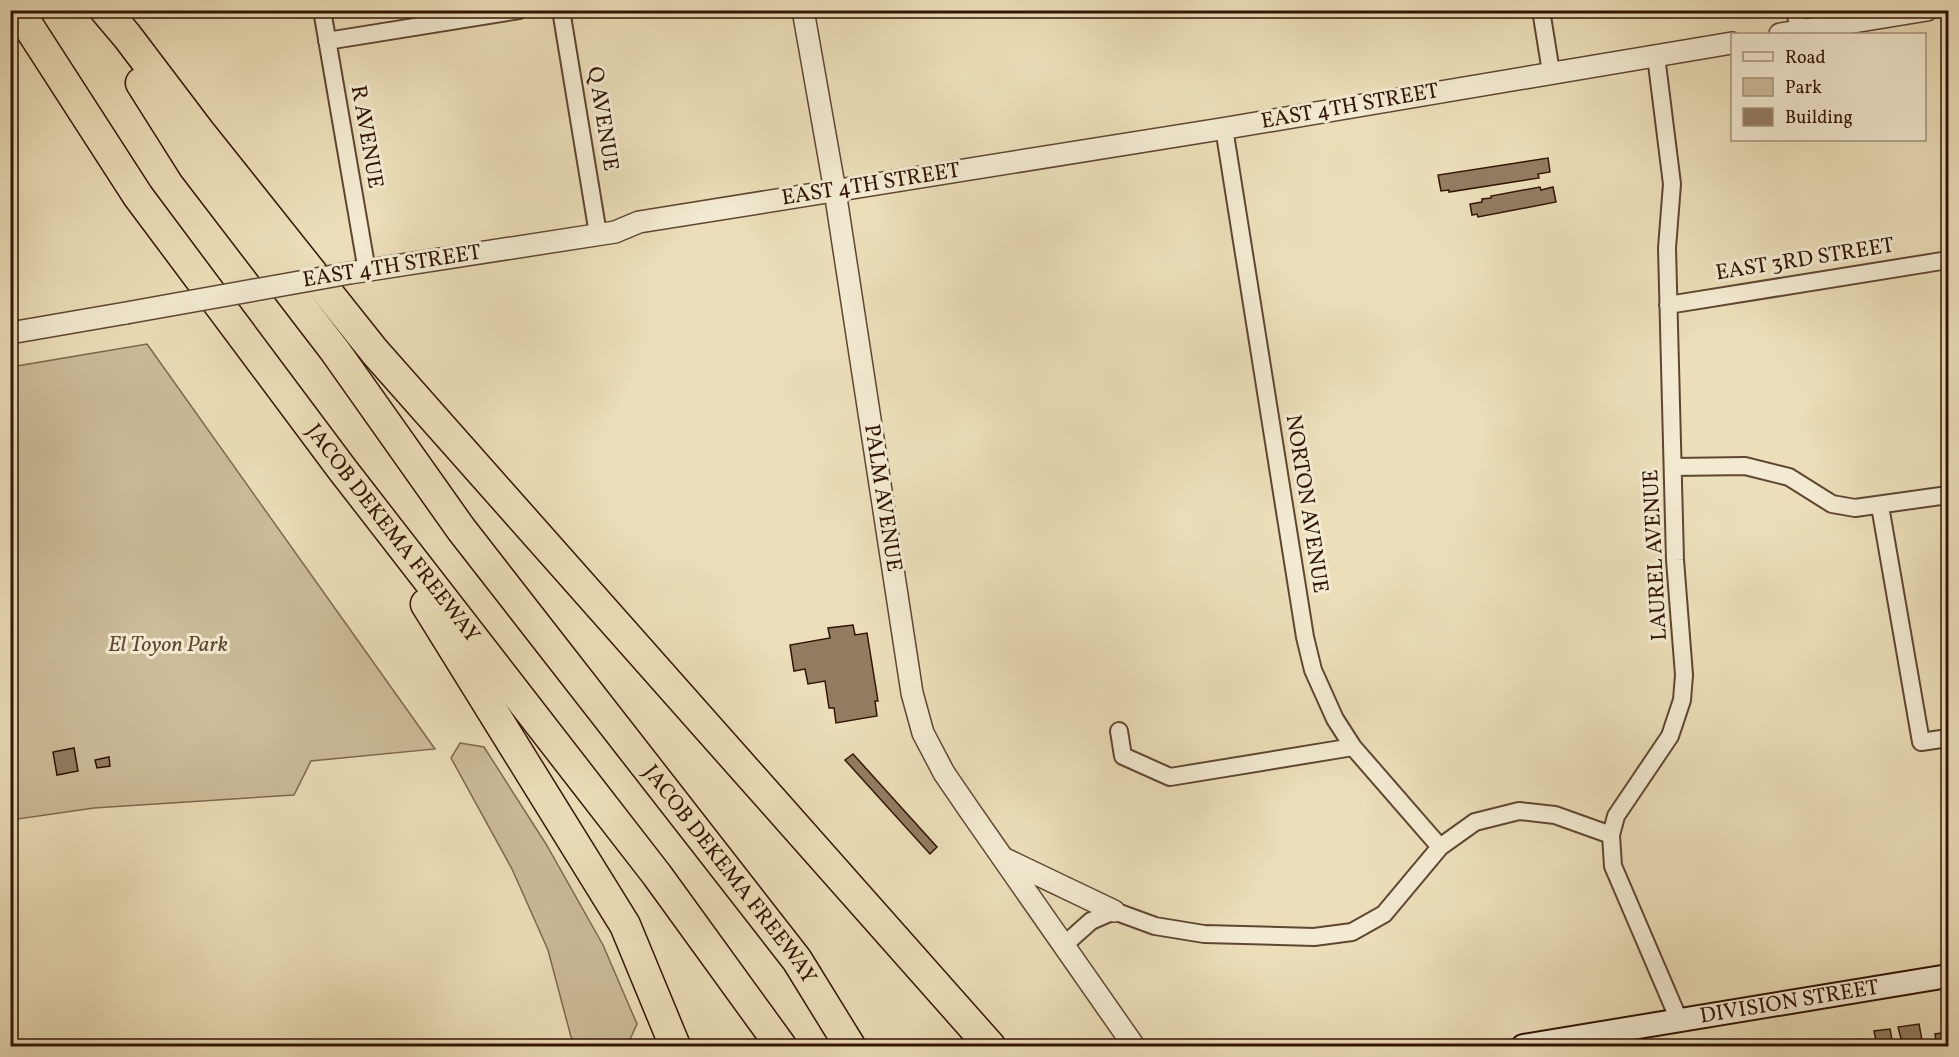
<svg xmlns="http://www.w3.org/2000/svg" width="1959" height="1057" font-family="Vollkorn,serif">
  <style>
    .green { fill: #ccbc99; stroke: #7f684e; stroke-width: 1.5 }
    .building { fill: #927d62; stroke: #321404; stroke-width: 1.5 }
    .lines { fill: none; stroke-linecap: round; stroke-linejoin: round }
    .minor-casing { stroke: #604631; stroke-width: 20 }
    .tertiary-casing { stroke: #604631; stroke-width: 24 }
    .secondary-casing { stroke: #321404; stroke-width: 26 }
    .motorway-casing { stroke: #321404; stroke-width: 33 }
    .minor { stroke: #f2ead1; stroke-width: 16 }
    .tertiary { stroke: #f2ead1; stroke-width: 21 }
    .secondary { stroke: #f2ead1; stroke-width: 22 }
    .motorway { stroke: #ebdeb8; stroke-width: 30 }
    .tertiary-bridge-casing { stroke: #604631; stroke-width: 24; stroke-linecap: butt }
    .tertiary-bridge { stroke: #f2ead1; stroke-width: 21 }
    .labels { text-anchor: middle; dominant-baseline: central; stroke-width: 6; stroke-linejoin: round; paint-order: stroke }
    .street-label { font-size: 22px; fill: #321404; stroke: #f2ead1 }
    .park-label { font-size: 22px; font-style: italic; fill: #604631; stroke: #f2ead1 }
  </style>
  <rect width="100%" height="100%" fill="#ebdeb8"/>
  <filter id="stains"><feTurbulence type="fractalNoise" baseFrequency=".00333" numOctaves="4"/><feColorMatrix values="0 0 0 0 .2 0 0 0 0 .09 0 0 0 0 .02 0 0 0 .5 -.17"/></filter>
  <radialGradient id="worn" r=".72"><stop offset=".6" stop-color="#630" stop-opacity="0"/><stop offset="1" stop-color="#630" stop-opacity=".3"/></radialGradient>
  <path class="green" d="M 147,344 L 435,749 L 311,761 L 294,795 L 94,808 L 11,820 L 11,367 Z
    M 460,743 L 484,747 L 546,844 L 603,945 L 637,1024 L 627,1046 L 579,1046 L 571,1037 L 548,950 L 512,869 L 451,758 Z"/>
  <path class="building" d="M 1548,158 L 1550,172 L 1538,174 L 1539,178 L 1449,192 L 1449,190 L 1441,191 L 1438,175 Z
    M 1540,187 L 1541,190 L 1553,187 L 1556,202 L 1478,217 L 1477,214 L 1472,215 L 1470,204 L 1482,202 L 1482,199 L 1491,198 L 1491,196 Z
    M 853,625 L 855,635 L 867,633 L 878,701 L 875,701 L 877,716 L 836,723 L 834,708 L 829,708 L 825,681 L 808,684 L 805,669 L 794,671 L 790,645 L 830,638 L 828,628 Z
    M 74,748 L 78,771 L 57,775 L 53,752 Z
    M 853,754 L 937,847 L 930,854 L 845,760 Z
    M 109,757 L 110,766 L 97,768 L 95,760 Z
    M 1919,1024 L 1923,1046 L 1903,1046 L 1898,1027 Z
    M 1890,1029 L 1893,1046 L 1877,1046 L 1874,1031 Z
    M 1948,1032 L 1948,1046 L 1937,1046 L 1935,1034 Z
    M 1862,1039 L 1863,1046 L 1843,1046 L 1843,1042 Z
    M 1836,1042 L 1837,1046 L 1817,1046 L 1828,1045 Z"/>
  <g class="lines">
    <g class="minor-casing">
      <path id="minor" d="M 322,10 L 367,271
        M 561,10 L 598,234
        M 1541,10 L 1551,72
        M 1795,10 L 1799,31
        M 327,41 L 520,10
        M 1656,56 L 1672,184 L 1667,248 L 1675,560 L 1684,675 L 1682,700 L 1670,736 L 1616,816 L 1611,835 L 1613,866 L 1679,1020
        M 1224,128 L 1305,637 L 1313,670 L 1335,719 L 1353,747 L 1440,847
        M 1668,305 L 1948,260
        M 1674,467 L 1745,466 L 1789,477 L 1832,504 L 1855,508 L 1948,495
        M 1880,506 L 1921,742 L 1948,738
        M 1119,731 L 1123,756 L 1170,777 L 1353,747
        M 1063,946 L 1091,921 L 1114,911 L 1155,926 L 1204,934 L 1314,937 L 1352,932 L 1384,914 L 1440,847 L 1475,822 L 1519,811 L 1555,815 L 1611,835"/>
    </g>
    <g class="tertiary-casing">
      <path id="tertiary" d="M 803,10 L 835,191 L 912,693 L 923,733 L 944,773 L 970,811 L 1134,1046
        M 1780,34 L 1927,10
        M 350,273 L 615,232 L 639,222 L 1227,128 L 1732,43
        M 10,333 L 126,313
        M 1003,858 L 1114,911"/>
    </g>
    <g class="secondary-casing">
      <g id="secondary">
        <path id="s1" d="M 1523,1046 L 1948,976"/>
      </g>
    </g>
    <g class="motorway-casing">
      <g id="motorway">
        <path id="s2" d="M 18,10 L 138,196 L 342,469 L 657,875 L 781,1046"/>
        <path d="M 105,10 L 127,36 L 199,131 L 375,352 L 990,1046"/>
        <path id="s3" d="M 141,83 L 194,167 L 335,351 L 461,529 L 797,960 L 850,1046"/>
        <path d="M 426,604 L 625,925 L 675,1046"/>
      </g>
    </g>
    <use href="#minor" class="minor"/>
    <use href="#tertiary" class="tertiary"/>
    <use href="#secondary" class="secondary"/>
    <use href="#motorway" class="motorway"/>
    <g class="tertiary-bridge-casing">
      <path id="tertiary-bridge" d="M 126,313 L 350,273"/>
    </g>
    <use href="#tertiary-bridge" class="tertiary-bridge"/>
  </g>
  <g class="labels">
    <g class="street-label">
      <text transform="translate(1350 107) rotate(-10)">EAST 4TH STREET</text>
      <text transform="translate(602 119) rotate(81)">Q AVENUE</text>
      <text transform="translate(366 137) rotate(80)">R AVENUE</text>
      <text transform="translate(871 185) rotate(-9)">EAST 4TH STREET</text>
      <text transform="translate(1805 260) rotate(-9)">EAST 3RD STREET</text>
      <text transform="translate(392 267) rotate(-9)">EAST 4TH STREET</text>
      <text transform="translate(882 498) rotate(81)">PALM AVENUE</text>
      <text transform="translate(1306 504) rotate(81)">NORTON AVENUE</text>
      <text stroke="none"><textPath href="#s2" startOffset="644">JACOB DEKEMA FREEWAY</textPath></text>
      <text transform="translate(1656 555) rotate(-93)">LAUREL AVENUE</text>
      <text stroke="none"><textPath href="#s3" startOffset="987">JACOB DEKEMA FREEWAY</textPath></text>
      <text stroke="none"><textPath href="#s1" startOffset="270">DIVISION STREET</textPath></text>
    </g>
    <g class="park-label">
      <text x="168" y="645">El Toyon Park</text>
    </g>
  </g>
  <rect width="1959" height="1057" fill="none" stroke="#ebdeb8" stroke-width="36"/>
  <rect x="12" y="12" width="1935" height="1033" fill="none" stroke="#321404" stroke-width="3"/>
  <rect x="18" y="18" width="1923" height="1021" fill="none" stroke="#321404" stroke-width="1.5"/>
  <rect x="1731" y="33" width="195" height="108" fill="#f2ead1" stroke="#a5947f" stroke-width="1.5"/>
  <rect x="1743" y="52" width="30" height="9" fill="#f2ead1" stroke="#a5947f" stroke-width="1.5"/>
  <text x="1785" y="63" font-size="18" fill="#321404">Road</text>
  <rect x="1743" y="78" width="30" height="18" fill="#ccbc99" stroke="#a5947f" stroke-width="1.5"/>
  <text x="1785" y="93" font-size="18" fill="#321404">Park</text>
  <rect x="1743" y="108" width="30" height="18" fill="#927d62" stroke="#a5947f" stroke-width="1.5"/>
  <text x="1785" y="123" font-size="18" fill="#321404">Building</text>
  <rect width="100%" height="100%" filter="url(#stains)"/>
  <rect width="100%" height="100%" fill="url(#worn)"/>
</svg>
